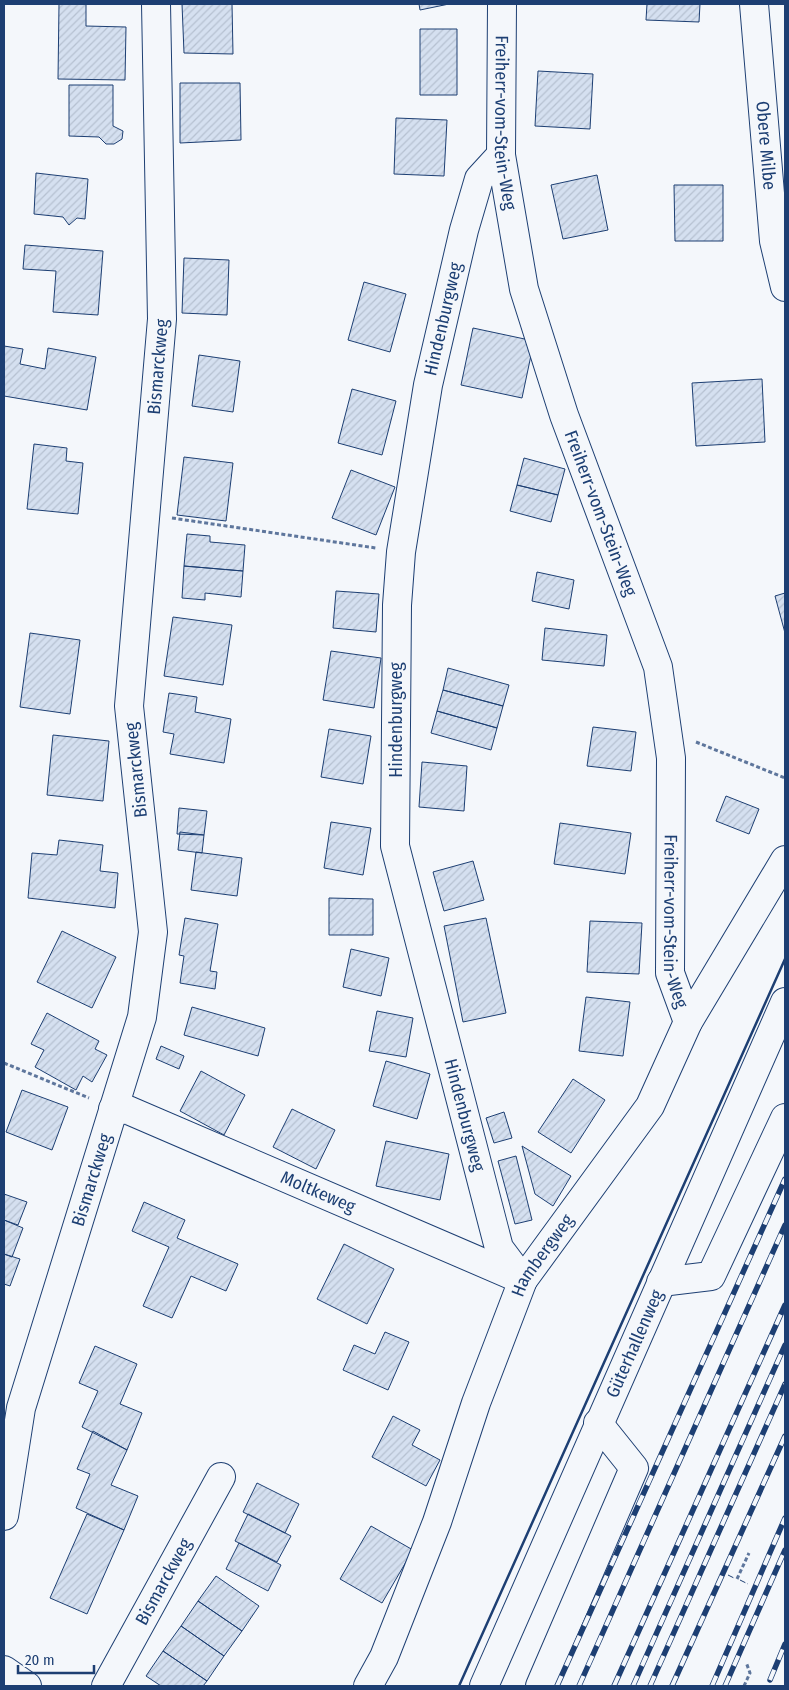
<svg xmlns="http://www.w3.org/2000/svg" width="789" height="1690" font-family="'Fira Sans Condensed',sans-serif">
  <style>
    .building { fill: url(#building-hatch); stroke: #1d3f73 }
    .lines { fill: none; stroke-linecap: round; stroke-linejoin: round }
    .minor-casing { stroke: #1d3f73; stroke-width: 30 }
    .path { stroke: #5e769c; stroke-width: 3; stroke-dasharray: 4 2.5; stroke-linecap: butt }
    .minor { stroke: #f4f7fb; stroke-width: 28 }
    .rail-casing { stroke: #1d3f73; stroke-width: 5.5 }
    .rail { stroke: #f4f7fb; stroke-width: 4; stroke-dasharray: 11; stroke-linecap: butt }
    .fence { stroke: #1d3f73; stroke-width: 1; stroke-dasharray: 6 2.5; stroke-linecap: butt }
    .wall { stroke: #1d3f73; stroke-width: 2.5 }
    .labels { text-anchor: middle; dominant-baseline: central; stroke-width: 4; stroke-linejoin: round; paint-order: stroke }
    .street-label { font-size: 18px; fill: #1d3f73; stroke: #f4f7fb }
  </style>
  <defs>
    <pattern id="building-hatch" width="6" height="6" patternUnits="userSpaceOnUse" patternTransform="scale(1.25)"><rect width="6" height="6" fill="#d5e0f0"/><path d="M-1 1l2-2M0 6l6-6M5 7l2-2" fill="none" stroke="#b6c1d1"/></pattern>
  </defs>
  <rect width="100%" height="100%" fill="#f4f7fb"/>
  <path class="building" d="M 59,4 L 86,4 L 86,26 L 126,27 L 125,80 L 58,79 Z
    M 182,4 L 232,4 L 233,54 L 184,53 Z
    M 419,4 L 449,4 L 420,10 Z
    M 647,4 L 700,4 L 699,22 L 646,20 Z
    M 420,29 L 457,29 L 457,95 L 420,95 Z
    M 538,71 L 593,74 L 590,129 L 535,126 Z
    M 180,83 L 240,83 L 241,140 L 180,143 Z
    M 69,85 L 113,85 L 113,126 L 123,131 L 122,139 L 114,144 L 106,144 L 99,137 L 69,136 Z
    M 396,118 L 447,120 L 444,176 L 394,174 Z
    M 36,173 L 88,179 L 85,219 L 77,218 L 69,225 L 63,217 L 34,214 Z
    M 597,175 L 608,230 L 563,239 L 551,185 Z
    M 674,185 L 723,185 L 723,241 L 675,241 Z
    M 25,245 L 103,251 L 98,315 L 53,312 L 56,271 L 23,269 Z
    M 184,258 L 229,260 L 227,315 L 182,313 Z
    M 364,282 L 406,294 L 390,352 L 348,340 Z
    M 473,328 L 534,341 L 522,398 L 461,385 Z
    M 4,346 L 23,349 L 20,364 L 45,369 L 48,348 L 96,357 L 87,410 L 4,396 Z
    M 199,355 L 240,361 L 233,412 L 192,406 Z
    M 762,379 L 765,442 L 696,446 L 692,383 Z
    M 352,389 L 396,401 L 382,455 L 338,443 Z
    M 34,444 L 67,448 L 66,461 L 83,463 L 78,514 L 27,509 Z
    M 184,457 L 233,463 L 226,521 L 177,515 Z
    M 524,458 L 565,469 L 558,495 L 517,485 Z
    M 351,470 L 395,487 L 376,535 L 332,518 Z
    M 517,485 L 558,495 L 551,522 L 510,511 Z
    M 187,534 L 210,536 L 210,542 L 245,545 L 243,571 L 184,566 Z
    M 184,566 L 243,571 L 241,597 L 205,593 L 205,600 L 182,598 Z
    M 537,572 L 574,580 L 569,609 L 532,601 Z
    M 336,591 L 379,594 L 376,632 L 333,628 Z
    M 785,593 L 785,633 L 775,596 Z
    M 173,617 L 232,625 L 223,685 L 164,676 Z
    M 545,628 L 607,635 L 604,666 L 542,660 Z
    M 30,633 L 80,640 L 70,714 L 20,707 Z
    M 331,651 L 381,658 L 374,708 L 323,700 Z
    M 448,668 L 509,685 L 503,706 L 443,690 Z
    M 443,690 L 503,706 L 497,728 L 437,711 Z
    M 169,693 L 197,697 L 195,712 L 231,719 L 224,763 L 170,754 L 174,734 L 163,732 Z
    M 437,711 L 497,728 L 491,750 L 431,733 Z
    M 593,727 L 636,732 L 631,771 L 587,766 Z
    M 329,729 L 371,736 L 363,784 L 321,777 Z
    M 53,735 L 109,741 L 103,801 L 47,795 Z
    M 422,762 L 467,766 L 464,811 L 419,807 Z
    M 726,796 L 759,809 L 749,834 L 716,821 Z
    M 179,808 L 207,811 L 204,835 L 177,834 Z
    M 331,822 L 371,828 L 363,875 L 324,868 Z
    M 560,823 L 631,833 L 625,874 L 554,864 Z
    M 180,832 L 204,835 L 202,853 L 178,850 Z
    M 59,840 L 103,845 L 100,871 L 118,873 L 115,908 L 28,898 L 32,853 L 57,855 Z
    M 196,852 L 242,858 L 237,896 L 191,890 Z
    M 473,861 L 484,900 L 444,911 L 433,872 Z
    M 329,898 L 373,899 L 373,935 L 329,935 Z
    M 185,918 L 218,924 L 210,971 L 217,972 L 215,989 L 180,983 L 184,956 L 179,955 Z
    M 486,918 L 506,1013 L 463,1022 L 444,926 Z
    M 590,921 L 642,923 L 639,974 L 587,972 Z
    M 62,931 L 116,957 L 92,1008 L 37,982 Z
    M 351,949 L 389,958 L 381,996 L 343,987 Z
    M 586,997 L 630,1002 L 623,1056 L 579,1051 Z
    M 192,1007 L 265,1028 L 258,1056 L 184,1035 Z
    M 377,1011 L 413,1018 L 406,1057 L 369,1051 Z
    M 47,1013 L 99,1041 L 95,1049 L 107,1055 L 92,1082 L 83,1076 L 76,1090 L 35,1067 L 44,1050 L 31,1044 Z
    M 161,1046 L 184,1056 L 179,1069 L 156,1059 Z
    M 386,1061 L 430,1074 L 417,1119 L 373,1106 Z
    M 201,1071 L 245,1095 L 224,1135 L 180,1111 Z
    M 573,1079 L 605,1100 L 571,1153 L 538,1132 Z
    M 22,1090 L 68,1107 L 52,1150 L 6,1132 Z
    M 292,1109 L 335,1130 L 316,1169 L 273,1147 Z
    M 504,1112 L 512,1138 L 494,1143 L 486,1118 Z
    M 386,1141 L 449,1154 L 440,1200 L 376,1186 Z
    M 522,1146 L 571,1176 L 553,1206 L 535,1194 Z
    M 516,1156 L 532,1220 L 515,1224 L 498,1161 Z
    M 4,1194 L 27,1202 L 18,1225 L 4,1220 Z
    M 144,1202 L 185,1220 L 177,1238 L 238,1264 L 226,1291 L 191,1276 L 172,1318 L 143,1306 L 169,1247 L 132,1231 Z
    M 4,1220 L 23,1228 L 12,1257 L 4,1254 Z
    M 344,1244 L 394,1269 L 367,1324 L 317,1299 Z
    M 4,1254 L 20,1259 L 10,1286 L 4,1284 Z
    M 385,1332 L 409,1342 L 388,1390 L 343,1370 L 354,1345 L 375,1354 Z
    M 95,1346 L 137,1364 L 120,1404 L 142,1413 L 127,1450 L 82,1427 L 98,1391 L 79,1383 Z
    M 393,1416 L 420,1430 L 412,1445 L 440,1460 L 426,1486 L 372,1457 Z
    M 93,1431 L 127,1450 L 111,1485 L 138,1496 L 124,1530 L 76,1508 L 90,1474 L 77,1469 Z
    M 257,1483 L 299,1504 L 285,1533 L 243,1512 Z
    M 87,1514 L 124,1530 L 87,1614 L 50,1598 Z
    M 248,1514 L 291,1536 L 277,1562 L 235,1541 Z
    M 371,1526 L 413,1550 L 382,1603 L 340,1579 Z
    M 239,1543 L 281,1565 L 268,1591 L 226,1569 Z
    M 216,1576 L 259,1606 L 242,1631 L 198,1601 Z
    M 198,1601 L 242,1631 L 224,1656 L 181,1626 Z
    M 181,1626 L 224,1656 L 207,1681 L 163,1651 Z
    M 163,1651 L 207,1681 L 203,1686 L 161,1686 L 146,1676 Z"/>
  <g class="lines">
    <g class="minor-casing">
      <g id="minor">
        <path id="s1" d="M 502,4 L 501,155 L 524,289 L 564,415 L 658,667 L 671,758 L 670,973 L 688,1022"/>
        <path id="s2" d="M 754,4 L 774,241 L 785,287"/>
        <path id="s3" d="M 501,155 L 479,179 L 464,230 L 428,385 L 401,552 L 397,605 L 395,846 L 499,1248 L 523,1280"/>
        <path id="s4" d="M 113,1109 L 128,1110 L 523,1280"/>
        <path d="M 661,1282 L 711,1276 L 785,1118"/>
        <path id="s5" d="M 4,1516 L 21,1408 L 142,1017 L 153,932 L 129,706 L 162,319 L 156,4"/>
        <path d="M 4,1670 L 27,1686"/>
        <path id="s6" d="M 106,1686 L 221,1477"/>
        <path id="s7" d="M 368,1686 L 384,1657 L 437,1522 L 476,1403 L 523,1280 L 650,1106 L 688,1022 L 785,860"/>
        <path id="s8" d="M 484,1686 L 785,1002"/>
        <path d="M 540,1686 L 634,1468 L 598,1423"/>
      </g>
    </g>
    <path class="path" d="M 172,518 L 376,548
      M 696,742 L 785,778
      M 4,1063 L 89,1098
      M 737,1579 L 749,1553
      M 744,1686 L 750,1673 L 746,1662"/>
    <use href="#minor" class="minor"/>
    <g class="rail-casing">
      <path id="rail" d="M 770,1680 L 785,1644
        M 557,1686 L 785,1179
        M 579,1686 L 785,1225
        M 614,1686 L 785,1305
        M 633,1686 L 785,1345
        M 650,1686 L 785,1384
        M 672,1686 L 785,1436
        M 712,1686 L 785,1518
        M 725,1686 L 785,1550"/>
    </g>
    <use href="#rail" class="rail"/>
    <path class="fence" d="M 728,1575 L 734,1578
      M 740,1580 L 748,1584"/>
    <path class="wall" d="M 459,1686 L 785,959"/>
  </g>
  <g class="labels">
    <g class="street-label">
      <text stroke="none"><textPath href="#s1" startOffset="119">Freiherr-vom-Stein-Weg</textPath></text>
      <text stroke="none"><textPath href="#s2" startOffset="142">Obere Milbe</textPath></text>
      <text transform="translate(443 319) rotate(-77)">Hindenburgweg</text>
      <text stroke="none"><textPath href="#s5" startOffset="1172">Bismarckweg</textPath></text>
      <text stroke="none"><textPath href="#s1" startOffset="524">Freiherr-vom-Stein-Weg</textPath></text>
      <text transform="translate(396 720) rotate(-90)">Hindenburgweg</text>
      <text transform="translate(136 770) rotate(-96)">Bismarckweg</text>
      <text stroke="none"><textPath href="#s1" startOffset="944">Freiherr-vom-Stein-Weg</textPath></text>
      <text stroke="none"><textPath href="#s3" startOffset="986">Hindenburgweg</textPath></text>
      <text stroke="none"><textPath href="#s5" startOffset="348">Bismarckweg</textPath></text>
      <text stroke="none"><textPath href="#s4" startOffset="222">Moltkeweg</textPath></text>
      <text stroke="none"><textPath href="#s7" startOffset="466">Hambergweg</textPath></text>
      <text stroke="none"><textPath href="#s8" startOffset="374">Güterhallenweg</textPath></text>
      <text stroke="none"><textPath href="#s6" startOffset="119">Bismarckweg</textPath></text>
    </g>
  </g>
  <rect width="789" height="1690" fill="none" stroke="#1d3f73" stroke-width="10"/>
  <path d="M18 1665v8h76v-8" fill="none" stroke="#1d3f73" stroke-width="2.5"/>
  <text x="25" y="1665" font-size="15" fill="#1d3f73" stroke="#f4f7fb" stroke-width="4" paint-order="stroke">20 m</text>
</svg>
